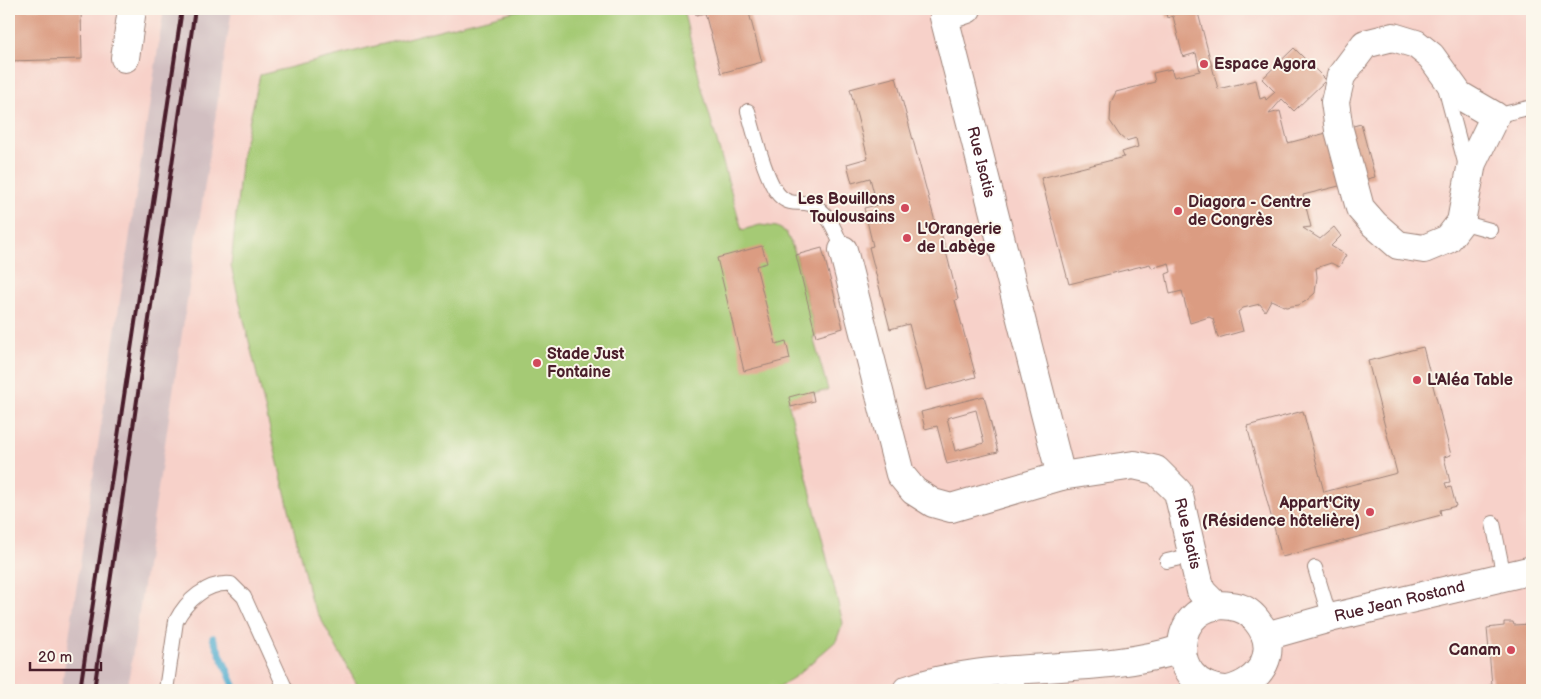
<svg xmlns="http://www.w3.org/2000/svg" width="1541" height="699" font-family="'Balsamiq Sans',sans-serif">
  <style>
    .built { fill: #f7d1c9 }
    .industrial { fill: #d2bfc1 }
    .green { fill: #a5ca74; stroke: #787450 }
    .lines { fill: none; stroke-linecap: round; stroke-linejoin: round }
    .stream { stroke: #50abce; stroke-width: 7 }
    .building { fill: #db9c82; fill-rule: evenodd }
    .service-casing { stroke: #9d8278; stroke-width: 16 }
    .minor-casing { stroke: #9d8278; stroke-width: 30 }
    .tertiary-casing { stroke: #9d8278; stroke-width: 30 }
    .service { stroke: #fff; stroke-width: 14 }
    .minor { stroke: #fff; stroke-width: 28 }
    .tertiary { stroke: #fff; stroke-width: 28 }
    .rail { stroke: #4a1f2b; stroke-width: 4 }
    .poi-dot { fill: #d1495b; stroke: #fbf7ec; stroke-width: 2 }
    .labels { text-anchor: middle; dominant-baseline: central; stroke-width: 4; stroke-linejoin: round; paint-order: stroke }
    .poi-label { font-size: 16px; font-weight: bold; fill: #4a1f2b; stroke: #fbf7ec; text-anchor: start }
    .street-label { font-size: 16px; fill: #4a1f2b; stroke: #fbf7ec }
  </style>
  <rect width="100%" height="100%" fill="#fbf7ec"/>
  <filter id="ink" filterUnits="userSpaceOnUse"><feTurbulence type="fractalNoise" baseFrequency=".02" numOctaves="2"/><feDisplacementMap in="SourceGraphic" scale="10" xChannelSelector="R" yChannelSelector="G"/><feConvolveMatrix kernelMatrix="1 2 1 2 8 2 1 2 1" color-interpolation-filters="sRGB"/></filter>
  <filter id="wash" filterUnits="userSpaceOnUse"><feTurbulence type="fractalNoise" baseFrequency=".0096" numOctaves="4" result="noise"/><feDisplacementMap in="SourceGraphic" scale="20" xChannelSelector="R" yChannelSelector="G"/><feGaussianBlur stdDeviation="1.12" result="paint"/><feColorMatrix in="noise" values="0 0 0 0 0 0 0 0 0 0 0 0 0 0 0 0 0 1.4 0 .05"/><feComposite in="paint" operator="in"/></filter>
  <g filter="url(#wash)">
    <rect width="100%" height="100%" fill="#f0e4c6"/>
    <path class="built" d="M 9,9 L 1532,9 L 1532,690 L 9,690 Z"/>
    <path class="industrial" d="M 164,9 L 232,9 L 127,690 L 61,690 Z"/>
    <path class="green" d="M 523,9 L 683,9 L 701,85 L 742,230 L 760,225 L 777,227 L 786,232 L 796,255 L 816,336 L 813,337 L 828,390 L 788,401 L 843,623 L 836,641 L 796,676 L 774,690 L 360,690 L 311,601 L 231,266 L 242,154 L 260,75 Z"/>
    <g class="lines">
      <path class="stream" d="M 213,638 L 236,690"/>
    </g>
    <g id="blocks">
      <path class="building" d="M 9,9 L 81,9 L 82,59 L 9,61 Z
        M 695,9 L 748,9 L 762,62 L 721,73 L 705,13 L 696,15 Z
        M 1165,9 L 1197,9 L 1218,89 L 1256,80 L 1260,99 L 1265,97 L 1266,100 L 1275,92 L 1262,79 L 1294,48 L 1326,80 L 1294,111 L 1282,99 L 1269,114 L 1280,111 L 1288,143 L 1361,124 L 1375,177 L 1303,195 L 1311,227 L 1303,228 L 1320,239 L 1334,227 L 1341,236 L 1331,246 L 1346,255 L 1339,267 L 1331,263 L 1316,268 L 1317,277 L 1315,293 L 1306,301 L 1299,305 L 1286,307 L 1271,300 L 1265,311 L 1260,304 L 1243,308 L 1238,312 L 1243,331 L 1218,338 L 1213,319 L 1209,317 L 1190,323 L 1182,291 L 1170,294 L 1166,274 L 1171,272 L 1169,263 L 1152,268 L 1150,264 L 1069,284 L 1041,178 L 1124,157 L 1122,152 L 1138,147 L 1136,138 L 1126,141 L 1120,136 L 1110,121 L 1111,102 L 1116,92 L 1155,82 L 1153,73 L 1171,69 L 1174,77 L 1200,71 L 1196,53 L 1183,57 L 1173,16 L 1167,18 Z
        M 896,77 L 937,229 L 940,228 L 958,299 L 955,300 L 976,377 L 926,390 L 909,324 L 890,329 L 869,247 L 873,246 L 864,208 L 877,205 L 870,178 L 852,183 L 847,164 L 868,158 L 850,89 Z
        M 762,246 L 767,263 L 756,266 L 776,344 L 786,341 L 790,359 L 744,371 L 717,258 Z
        M 822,248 L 843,328 L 816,336 L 796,255 Z
        M 1423,347 L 1451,455 L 1444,457 L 1450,482 L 1445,483 L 1447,488 L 1451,487 L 1456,506 L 1440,510 L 1441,515 L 1282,557 L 1247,426 L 1303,411 L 1324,492 L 1397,473 L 1368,361 Z
        M 812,391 L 814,401 L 791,407 L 789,397 Z
        M 984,396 L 998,452 L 947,464 L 937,426 L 925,429 L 921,412 ZM 976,410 L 984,443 L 955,451 L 947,418 Z
        M 1504,622 L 1513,622 L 1514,625 L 1531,624 L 1532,665 L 1528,665 L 1532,690 L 1489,690 L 1489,685 L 1492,685 L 1487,628 L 1504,626 Z"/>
    </g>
  </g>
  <g filter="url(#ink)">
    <use href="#blocks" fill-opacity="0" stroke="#9d8278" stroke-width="1"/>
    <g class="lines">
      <g class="service-casing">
        <path id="service" d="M 1445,87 L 1467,170
          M 748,111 C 754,131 766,184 781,197 C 791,206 799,201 810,204 C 829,210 837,235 843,250
          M 1495,116 L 1532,107
          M 1461,222 L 1490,230
          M 1493,523 L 1504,577
          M 1167,561 L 1193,555
          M 1315,568 L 1330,618
          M 166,690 L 176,621 C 186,601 207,582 231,584 L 244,597 L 286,690
          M 1016,690 L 1019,668"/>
      </g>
      <g class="minor-casing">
        <g id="minor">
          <path id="s1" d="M 967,9 L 944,17 L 1061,476"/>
          <path d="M 1393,37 L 1416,44 L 1431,56 L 1459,95 L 1495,116 L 1472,163 L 1461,222 L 1448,239 L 1424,249 L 1398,245 L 1374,224 L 1360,208 L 1339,130 L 1335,102 L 1341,76 L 1365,44 Z"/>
          <path d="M 125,58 L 132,9"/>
          <path id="s2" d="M 843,250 L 900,474 L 914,491 L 933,503 L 951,508 L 1061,476 L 1134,465 L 1156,470 L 1178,492 L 1201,591 L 1216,606"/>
          <path d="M 907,690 C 995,658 1093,677 1181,649"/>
        </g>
      </g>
      <g class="tertiary-casing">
        <g id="tertiary">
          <path id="s3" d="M 1266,636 L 1330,618 L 1532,570"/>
          <path d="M 1225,690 C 1162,686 1172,597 1231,606 C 1242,607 1251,613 1257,621 C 1281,650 1261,683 1228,690"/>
        </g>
      </g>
      <use href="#service" class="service"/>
      <use href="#minor" class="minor"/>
      <use href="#tertiary" class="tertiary"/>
      <path class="rail" d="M 80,690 L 182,9
        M 94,690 L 195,9"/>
    </g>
  </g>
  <g class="poi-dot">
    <circle cx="1204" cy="64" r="5"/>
    <circle cx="905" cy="208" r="5"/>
    <circle cx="1178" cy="211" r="5"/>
    <circle cx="907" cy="238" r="5"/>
    <circle cx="537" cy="363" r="5"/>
    <circle cx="1417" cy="380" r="5"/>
    <circle cx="1370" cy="512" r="5"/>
    <circle cx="1511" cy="650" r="5"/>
  </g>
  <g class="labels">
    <g class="poi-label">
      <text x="1214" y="64">Espace Agora</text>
      <text x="895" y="199" text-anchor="end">Les Bouillons<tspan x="895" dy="18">Toulousains</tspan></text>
      <text x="1188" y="202">Diagora - Centre<tspan x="1188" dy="18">de Congrès</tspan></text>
      <text x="917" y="229">L'Orangerie<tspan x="917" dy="18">de Labège</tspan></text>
      <text x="547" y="354">Stade Just<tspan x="547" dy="18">Fontaine</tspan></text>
      <text x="1427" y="380">L'Aléa Table</text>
      <text x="1360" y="503" text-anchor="end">Appart'City<tspan x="1360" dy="18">(Résidence hôtelière)</tspan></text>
      <text x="1501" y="650" text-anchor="end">Canam</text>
    </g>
    <g class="street-label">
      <text stroke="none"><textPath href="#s1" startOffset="174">Rue Isatis</textPath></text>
      <text stroke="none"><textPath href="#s2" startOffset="579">Rue Isatis</textPath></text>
      <text stroke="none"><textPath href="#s3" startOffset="138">Rue Jean Rostand</textPath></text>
    </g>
  </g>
  <rect width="1541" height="699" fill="none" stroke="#fbf7ec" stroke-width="30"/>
  <path d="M30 662v8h71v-8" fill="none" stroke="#4a1f2b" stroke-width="2.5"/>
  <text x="38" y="662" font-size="15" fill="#4a1f2b" stroke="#fbf7ec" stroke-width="4" paint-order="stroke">20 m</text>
</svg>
